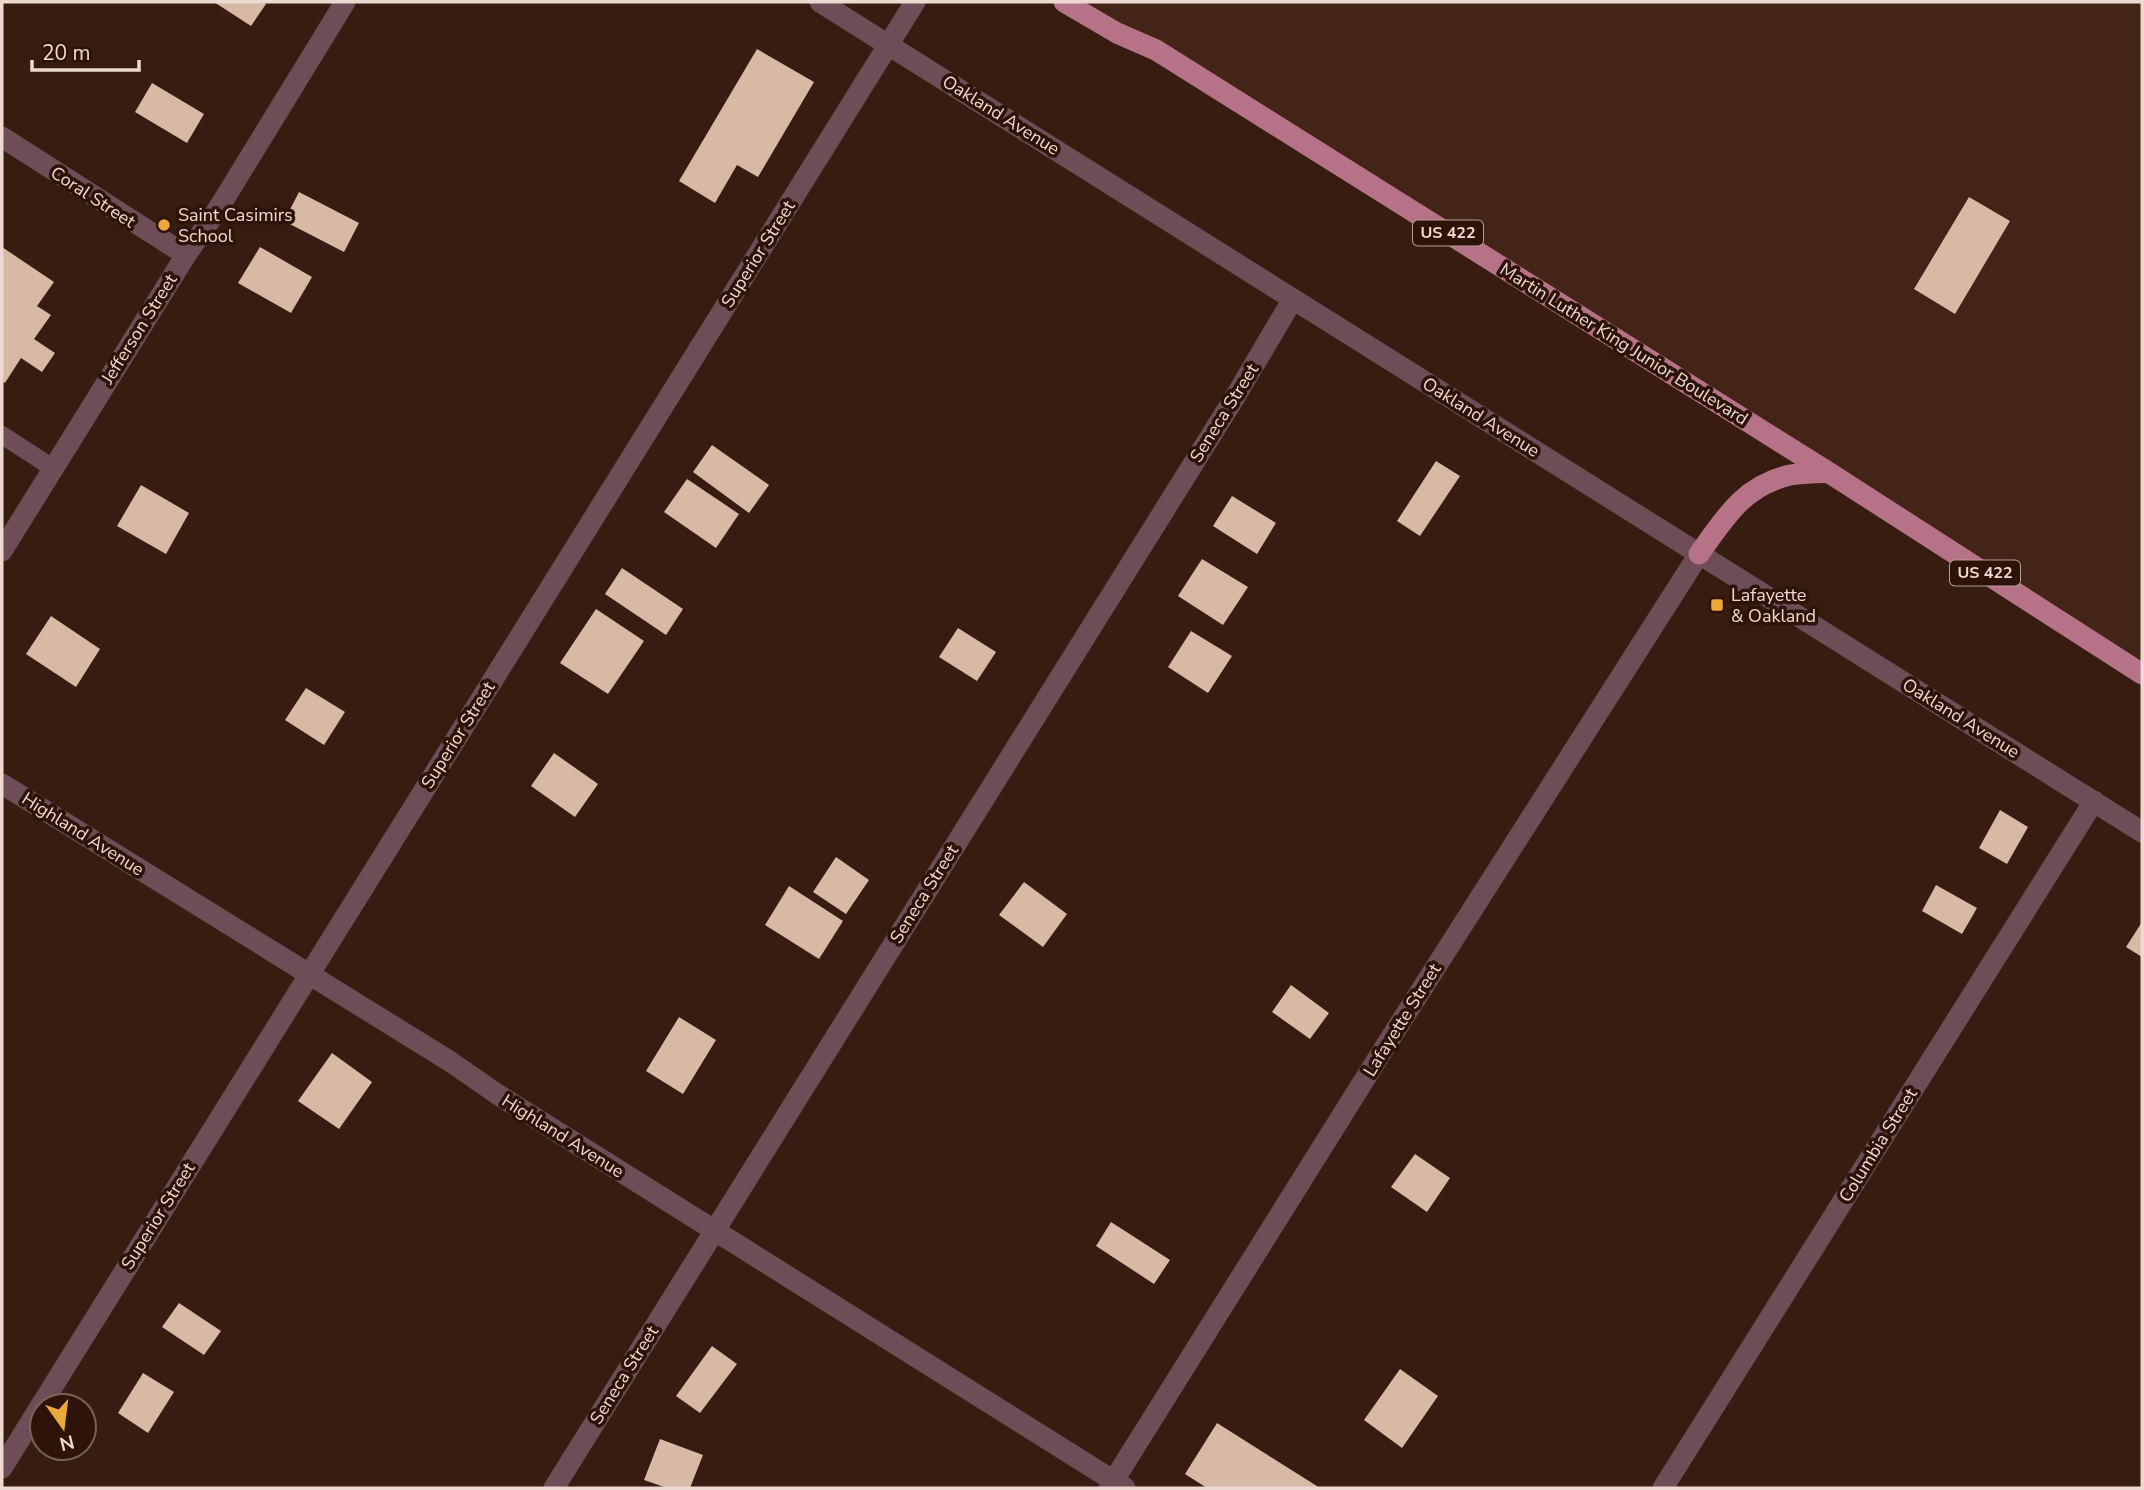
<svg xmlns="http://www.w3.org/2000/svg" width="2144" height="1490" font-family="'Nunito Sans',sans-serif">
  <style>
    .built { fill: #442417 }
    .building { fill: #d8b9a3 }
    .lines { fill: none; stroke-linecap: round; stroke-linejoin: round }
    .lane { stroke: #6e4d56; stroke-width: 18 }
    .street { stroke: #6e4d56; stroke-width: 21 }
    .primary { stroke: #b67387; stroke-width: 21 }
    .poi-dot { fill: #eba939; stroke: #2d1309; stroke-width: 2.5 }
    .labels { text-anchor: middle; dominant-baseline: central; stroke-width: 7; stroke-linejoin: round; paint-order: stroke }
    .shield { fill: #2d1309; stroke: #b39e96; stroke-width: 2 }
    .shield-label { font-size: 16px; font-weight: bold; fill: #edd9d2 }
    .street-label { font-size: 18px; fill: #edd9d2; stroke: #2d1309 }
    .poi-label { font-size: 18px; fill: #edd9d2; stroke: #2d1309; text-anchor: start }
  </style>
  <rect width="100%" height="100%" fill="#381c12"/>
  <path class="built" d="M 1064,2 L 2142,2 L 2142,674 Z"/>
  <path class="building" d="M 214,2 L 262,2 L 266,4 L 251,26 Z
    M 757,49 L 814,82 L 758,177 L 737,165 L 715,203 L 679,181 Z
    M 152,83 L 204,114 L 187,143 L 135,112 Z
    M 299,192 L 359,223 L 344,252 L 284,221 Z
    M 1969,197 L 2010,221 L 1955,314 L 1914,289 Z
    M 2,247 L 54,282 L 37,306 L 51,315 L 34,339 L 55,353 L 42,372 L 21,358 L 5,383 L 2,381 Z
    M 260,247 L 312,277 L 291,313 L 238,283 Z
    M 712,445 L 769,485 L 749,513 L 693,472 Z
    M 1436,461 L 1460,476 L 1420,536 L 1397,521 Z
    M 687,479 L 739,514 L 716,548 L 664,512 Z
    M 141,485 L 189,513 L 166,554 L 117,526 Z
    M 1232,496 L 1276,523 L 1257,554 L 1213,526 Z
    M 1202,559 L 1248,587 L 1223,625 L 1178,596 Z
    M 622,568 L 683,609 L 666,635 L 605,594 Z
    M 596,609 L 644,641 L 608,694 L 560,663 Z
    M 51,616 L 100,649 L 76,687 L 26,654 Z
    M 958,628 L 996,652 L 977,681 L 939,657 Z
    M 1191,631 L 1232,656 L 1208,693 L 1168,667 Z
    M 306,688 L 345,712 L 324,745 L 285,720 Z
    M 554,753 L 598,784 L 575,817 L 531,786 Z
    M 2000,810 L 2028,827 L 2007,864 L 1979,848 Z
    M 836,857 L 869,880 L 846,914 L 813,892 Z
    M 1024,882 L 1067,914 L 1043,947 L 999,915 Z
    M 1936,885 L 1977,908 L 1962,934 L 1922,911 Z
    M 789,886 L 843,921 L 819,959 L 765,925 Z
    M 2142,922 L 2142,957 L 2126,947 Z
    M 1291,985 L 1329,1013 L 1310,1039 L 1272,1012 Z
    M 679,1017 L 716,1040 L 683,1094 L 646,1071 Z
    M 332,1053 L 372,1082 L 339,1129 L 298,1101 Z
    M 1415,1154 L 1450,1178 L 1427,1212 L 1391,1187 Z
    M 1111,1222 L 1170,1260 L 1154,1284 L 1096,1246 Z
    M 179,1303 L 221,1331 L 204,1355 L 162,1327 Z
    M 712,1346 L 737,1364 L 700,1413 L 676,1396 Z
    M 1400,1369 L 1438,1396 L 1402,1448 L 1364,1420 Z
    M 143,1373 L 174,1392 L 148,1433 L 118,1413 Z
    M 1217,1423 L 1320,1488 L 1207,1488 L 1185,1474 Z
    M 660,1439 L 703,1455 L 690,1488 L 667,1488 L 644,1480 Z"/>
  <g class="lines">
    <path class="lane" d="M 2,435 L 53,468"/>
    <path class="street" d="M 820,2 L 2142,832
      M 2,137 L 186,255
      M 2,551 L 186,255 L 218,209 L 345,2
      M 2,784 L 451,1062 L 497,1094 L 1125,1488
      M 2,1468 L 915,2
      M 554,1488 L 1235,397 L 1293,299
      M 1109,1488 L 1383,1050 L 1699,554
      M 1663,1488 L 2094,801"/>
    <path class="primary" d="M 1064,2 L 1117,33 L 1156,50 L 1828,472 L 2142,674
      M 1699,554 C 1725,518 1743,486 1790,475 C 1802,473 1816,473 1828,472"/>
  </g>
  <g class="poi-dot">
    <circle cx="164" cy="225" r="7"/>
    <rect x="1710" y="598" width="14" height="14" rx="3.5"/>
  </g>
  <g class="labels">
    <g class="shield">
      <rect x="1413" y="220.5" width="70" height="25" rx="5"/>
      <rect x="1950" y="560.5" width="70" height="25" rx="5"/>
    </g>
    <g class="shield-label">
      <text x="1448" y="233">US 422</text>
      <text x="1985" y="573">US 422</text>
    </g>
    <g class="street-label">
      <text transform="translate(1001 115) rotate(32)">Oakland Avenue</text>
      <text transform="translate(93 197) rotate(33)">Coral Street</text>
      <text transform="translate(758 254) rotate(-58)">Superior Street</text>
      <text transform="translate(139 329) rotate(-58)">Jefferson Street</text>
      <text transform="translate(1624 344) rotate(32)">Martin Luther King Junior Boulevard</text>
      <text transform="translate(1224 413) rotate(-58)">Seneca Street</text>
      <text transform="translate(1481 417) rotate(32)">Oakland Avenue</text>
      <text transform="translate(1961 718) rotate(32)">Oakland Avenue</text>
      <text transform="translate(458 735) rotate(-58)">Superior Street</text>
      <text transform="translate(83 834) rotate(32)">Highland Avenue</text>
      <text transform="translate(924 894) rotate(-58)">Seneca Street</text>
      <text transform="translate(1402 1020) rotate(-58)">Lafayette Street</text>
      <text transform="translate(563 1136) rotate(32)">Highland Avenue</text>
      <text transform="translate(1878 1145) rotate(-58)">Columbia Street</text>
      <text transform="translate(158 1216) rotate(-58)">Superior Street</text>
      <text transform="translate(624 1375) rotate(-58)">Seneca Street</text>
    </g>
    <g class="poi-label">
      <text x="178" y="215">Saint Casimirs<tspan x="178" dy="21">School</tspan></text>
      <text x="1731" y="595">Lafayette<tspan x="1731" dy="21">&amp; Oakland</tspan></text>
    </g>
  </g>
  <rect width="2144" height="1490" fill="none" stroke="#edd9d2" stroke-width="7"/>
  <g transform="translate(63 1427) rotate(166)"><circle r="33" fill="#2d1309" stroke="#7a6259" stroke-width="2"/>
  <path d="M0-5L12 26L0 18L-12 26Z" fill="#eba939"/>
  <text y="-10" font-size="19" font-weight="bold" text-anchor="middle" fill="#edd9d2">N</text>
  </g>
  <path d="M32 60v10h107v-10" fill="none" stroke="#edd9d2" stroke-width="3.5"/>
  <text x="42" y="60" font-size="21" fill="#edd9d2" stroke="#2d1309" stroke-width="5" paint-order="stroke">20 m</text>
</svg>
